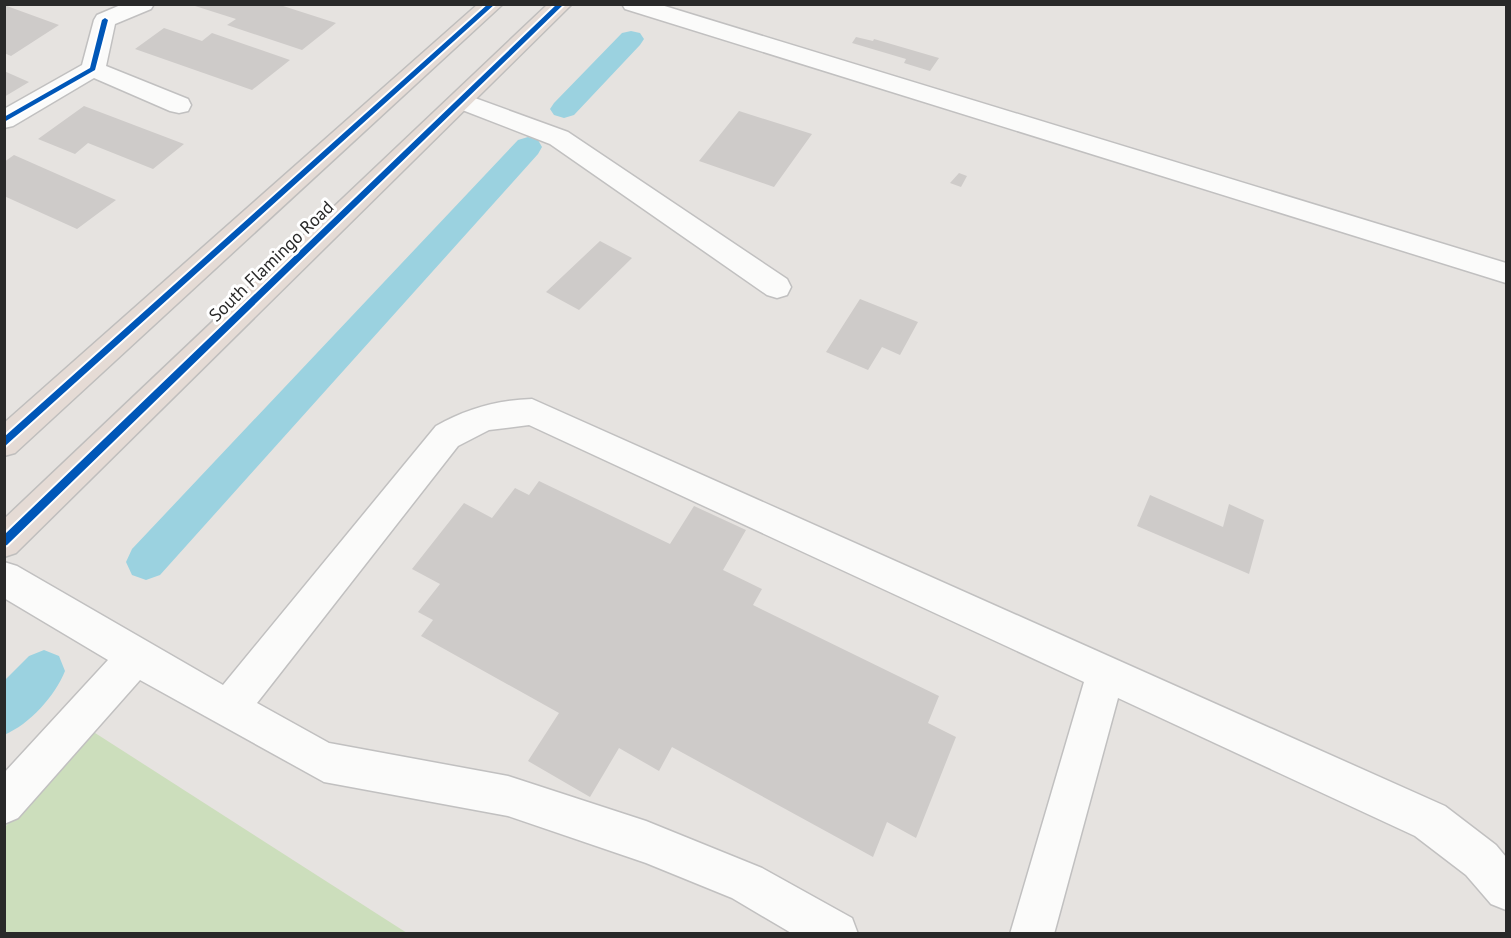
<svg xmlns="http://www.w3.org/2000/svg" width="1511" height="938" font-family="'PT Sans',sans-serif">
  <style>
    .green { fill: #ccdebc }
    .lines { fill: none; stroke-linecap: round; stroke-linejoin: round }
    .canal { fill: #9bd2e0; fill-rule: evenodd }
    .building { fill: #cecbc9 }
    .minor-casing { stroke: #c1c0c0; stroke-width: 3 }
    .highway-casing { stroke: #bfbebd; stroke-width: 3 }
    .minor { fill: #fbfbfa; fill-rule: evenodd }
    .highway { fill: #e5dbd5; fill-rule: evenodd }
    .cycleway-casing { stroke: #fff; stroke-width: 4 }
    .cycleway { fill: #0057b8; fill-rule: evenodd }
    .labels { text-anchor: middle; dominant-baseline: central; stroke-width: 6; stroke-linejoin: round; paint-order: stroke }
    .street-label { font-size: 18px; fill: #292929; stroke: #fff }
  </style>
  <rect width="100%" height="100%" fill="#e6e3e0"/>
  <path class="green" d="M 92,731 L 407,933 L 5,934 L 5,827 Z"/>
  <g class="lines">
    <path class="canal" d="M 631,31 L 640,33 L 644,39 L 640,45 L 574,115 L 564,118 L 554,115 L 550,109 L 554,103 L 622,33 Z
      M 528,137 L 538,140 L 542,147 L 538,154 L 160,575 L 146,580 L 132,575 L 126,562 L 132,549 L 518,140 Z
      M 44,650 L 59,656 L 65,671 C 55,696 30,724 4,735 L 4,681 L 29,656 Z"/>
  </g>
  <path class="building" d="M 4,5 L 59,25 L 11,56 L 4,53 Z
    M 197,5 L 280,5 L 336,23 L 302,50 L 227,25 L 236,19 L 195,6 Z
    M 164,28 L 202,41 L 212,33 L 290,60 L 252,90 L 135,49 Z
    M 856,37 L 873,41 L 874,39 L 939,58 L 930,71 L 904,63 L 906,59 L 852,43 Z
    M 4,71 L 29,82 L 4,97 Z
    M 84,106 L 184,144 L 153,169 L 88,143 L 75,154 L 38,139 Z
    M 739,111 L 812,134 L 774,187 L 699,161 Z
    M 14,155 L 116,200 L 77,229 L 4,196 L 4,162 Z
    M 959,173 L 967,176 L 961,187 L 950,183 Z
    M 600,241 L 632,258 L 579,310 L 546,292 Z
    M 860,299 L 918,322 L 900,355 L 882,347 L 868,370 L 826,352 Z
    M 539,481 L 670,544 L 694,506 L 746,530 L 723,570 L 762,589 L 753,605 L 939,696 L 928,723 L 956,737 L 916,838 L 887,822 L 873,857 L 672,747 L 659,771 L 619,748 L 590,797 L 528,761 L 559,713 L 421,636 L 433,620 L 418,612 L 440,584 L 412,569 L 464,503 L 492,518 L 515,488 L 529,495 Z
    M 1150,495 L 1223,527 L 1229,504 L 1264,520 L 1249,574 L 1137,526 Z"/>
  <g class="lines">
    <g class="minor-casing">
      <path id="minor" d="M 123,4 L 154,4 L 151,9 L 115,24 L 106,66 L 188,99 L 191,105 L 188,111 L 179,113 L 170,111 L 94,78 L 13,126 L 4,128 L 4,109 L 82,65 L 94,20 L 97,15 Z
        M 622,4 L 658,4 L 1506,263 L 1506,283 L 625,9 Z
        M 461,93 L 568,132 L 787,279 L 791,287 L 787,295 L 777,298 L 767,295 L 550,144 L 452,106 L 449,101 L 452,96 Z
        M 532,399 L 1445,806 L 1496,845 L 1506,857 L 1506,910 L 1491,904 L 1466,875 L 1415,836 L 1118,698 L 1054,934 L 1010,934 L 1084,682 L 529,425 L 489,430 L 458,446 L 257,703 L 329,743 L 508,776 L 646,821 L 762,868 L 852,918 L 858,934 L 793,934 L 732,898 L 646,863 L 508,816 L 324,782 L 140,680 L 18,818 L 4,824 L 4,773 L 108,660 L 4,598 L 4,562 L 17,566 L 223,685 L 436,426 C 466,409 497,400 532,399 Z"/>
    </g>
    <g class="highway-casing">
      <path id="highway" d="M 478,4 L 503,4 L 15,453 L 4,456 L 4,423 Z
        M 548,4 L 572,4 L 16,553 L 4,557 L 4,519 Z"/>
    </g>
    <use href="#minor" class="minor"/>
    <use href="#highway" class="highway"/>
    <g class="cycleway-casing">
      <path id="cycleway" d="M 488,4 L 495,4 L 4,447 L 4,437 Z
        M 557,4 L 564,4 L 7,545 L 4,546 L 4,535 Z
        M 105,18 L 108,20 L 95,70 L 4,122 L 4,117 L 90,68 L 102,20 Z"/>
    </g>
    <use href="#cycleway" class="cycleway"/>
  </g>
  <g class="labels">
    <g class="street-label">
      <text transform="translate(271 261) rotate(-44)">South Flamingo Road</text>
    </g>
  </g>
  <rect width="1511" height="938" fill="none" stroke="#292929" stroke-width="12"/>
</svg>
